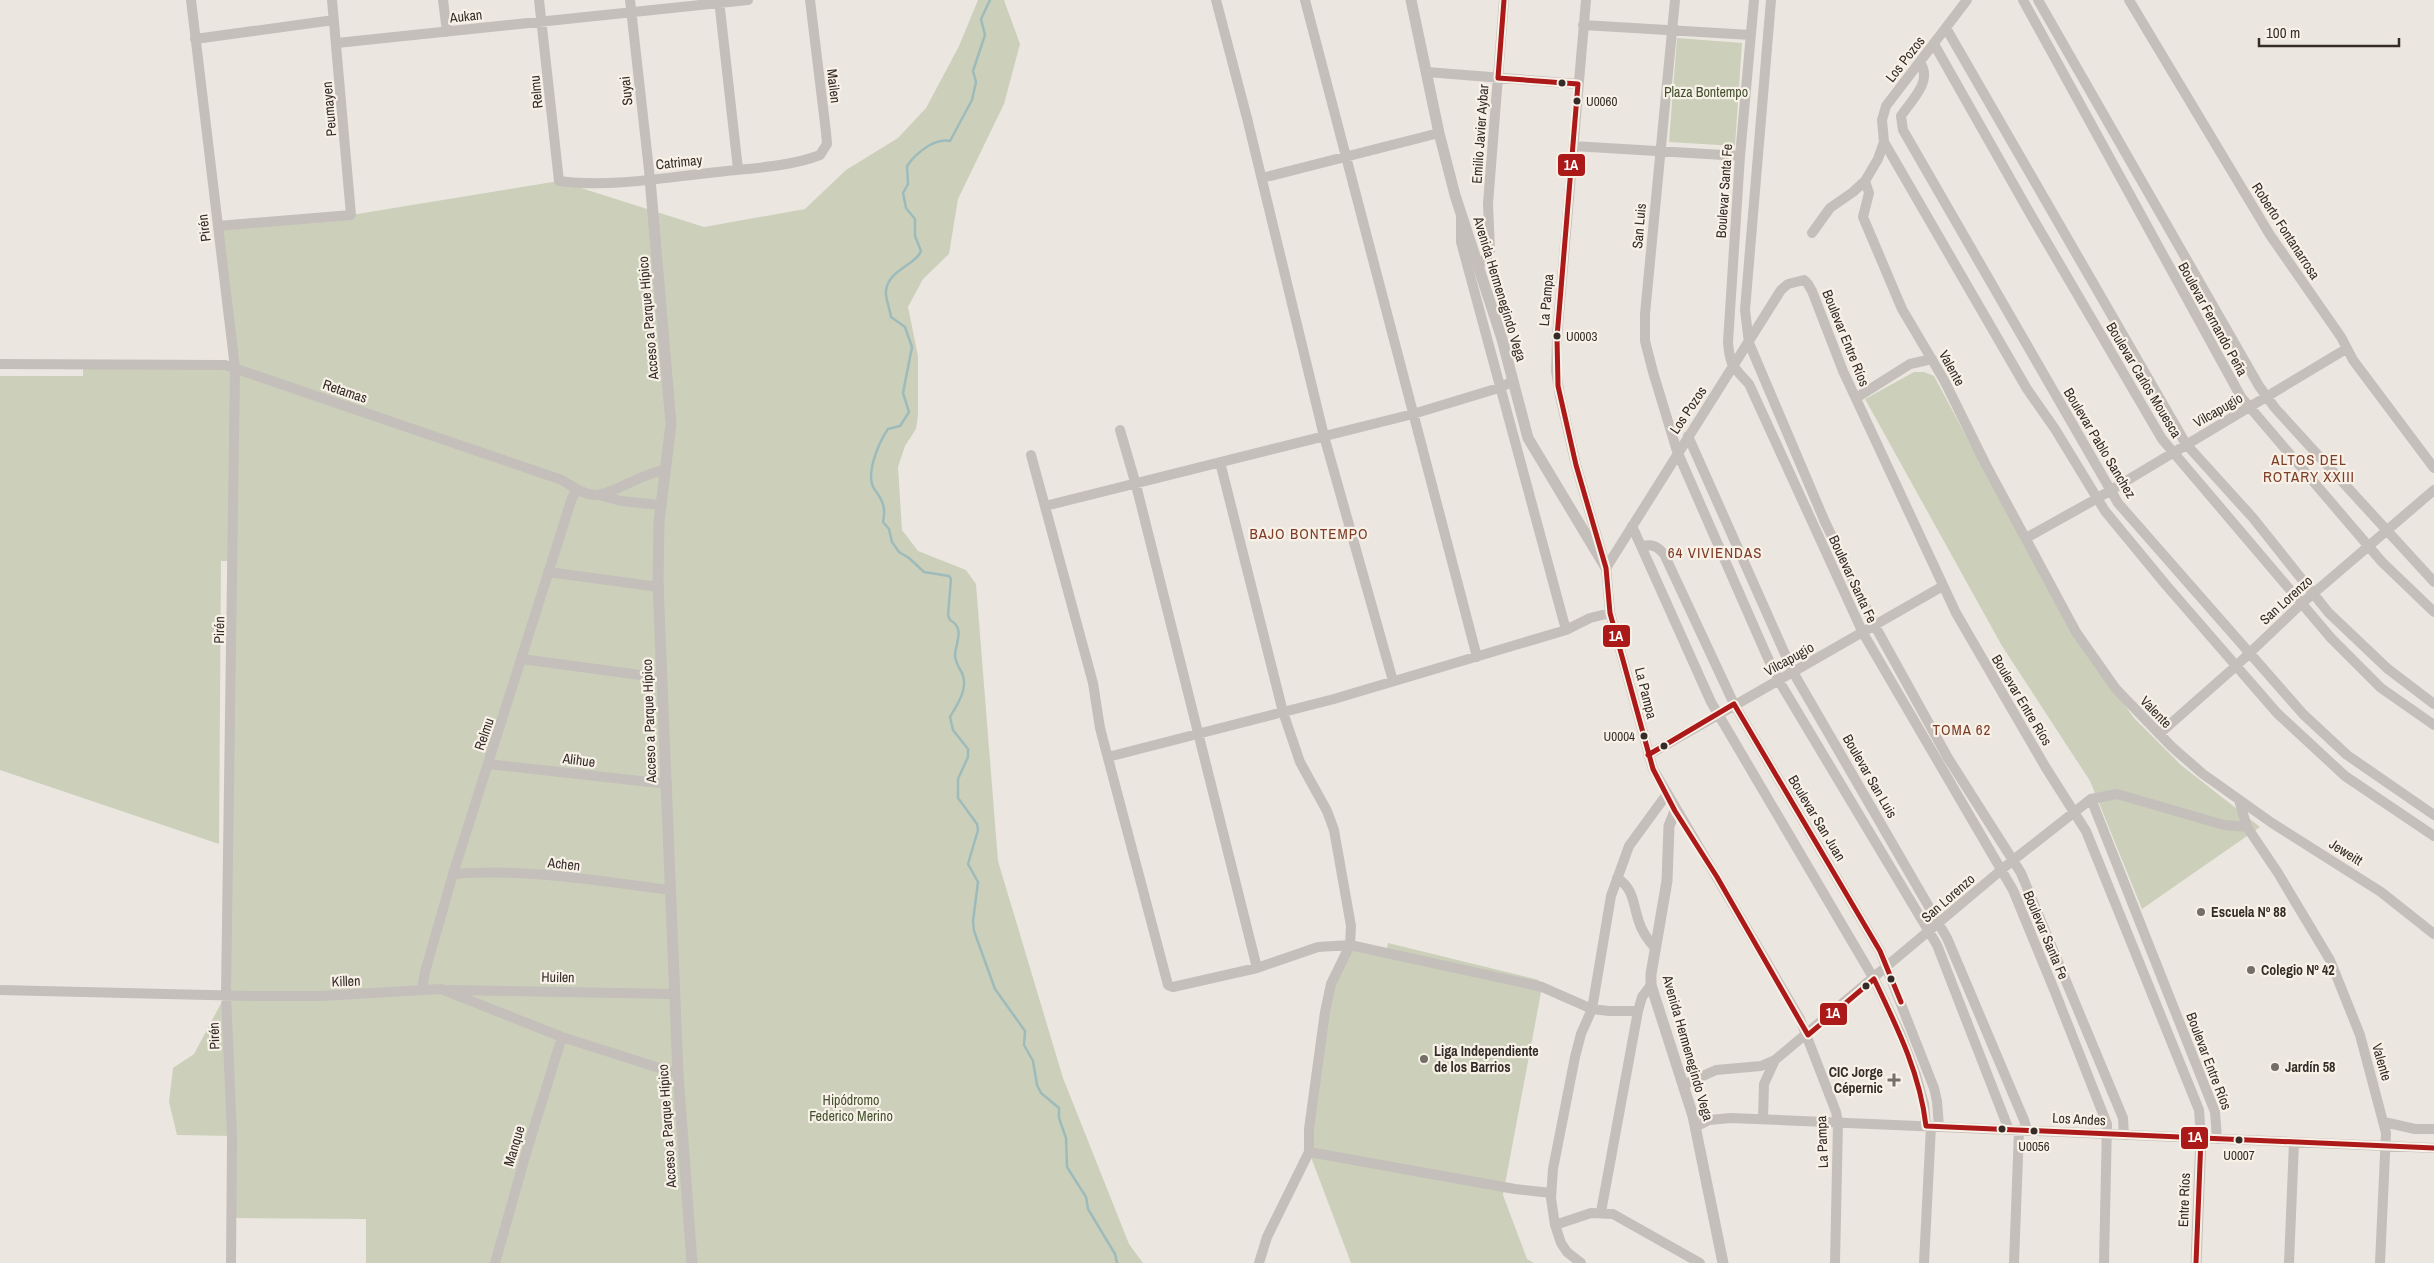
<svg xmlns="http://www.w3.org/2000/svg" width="2434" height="1263" font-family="'Archivo Narrow',sans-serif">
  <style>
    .green { fill: #ccd0bb }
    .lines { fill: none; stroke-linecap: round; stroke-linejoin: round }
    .stream { stroke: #9ebbbb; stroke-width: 2.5 }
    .minor { stroke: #c4bfba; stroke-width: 10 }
    .tertiary { stroke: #c4bfba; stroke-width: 11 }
    .bus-1-casing { stroke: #f8f1e8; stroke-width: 9 }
    .bus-1 { stroke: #ac1919; stroke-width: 5 }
    .bus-dot { fill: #352c28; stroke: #f8f1e8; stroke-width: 2 }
    .poi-dot { fill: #756d68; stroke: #f8f1e8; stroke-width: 2 }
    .labels { text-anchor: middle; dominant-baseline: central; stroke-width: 4.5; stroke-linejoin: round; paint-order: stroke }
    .bus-label { font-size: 13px; fill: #352c28; stroke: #f8f1e8; text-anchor: start }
    .street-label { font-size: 14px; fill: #352c28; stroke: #f8f1e8 }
    .park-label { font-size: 14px; fill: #43512e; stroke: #f8f1e8 }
    .poi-label { font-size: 14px; font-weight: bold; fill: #352c28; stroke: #f8f1e8; text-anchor: start }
    .neighbourhood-label { font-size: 15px; letter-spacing: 1px; fill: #7d3d27; stroke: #f8f1e8 }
    .line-badge { stroke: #f8f1e8; stroke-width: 2 }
    .badge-label { font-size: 14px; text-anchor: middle; font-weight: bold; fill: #fff }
  </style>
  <rect width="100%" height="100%" fill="#ece6e0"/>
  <path class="green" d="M 978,0 L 1004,0 L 1020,44 L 1004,104 L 958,199 L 949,254 L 923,279 L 908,307 L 918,356 L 918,415 L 916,429 L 905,446 L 898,467 L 902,530 L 918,551 L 966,570 L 976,584 L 998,861 L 1063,1078 L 1129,1244 L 1143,1263 L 366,1263 L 366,1219 L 231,1218 L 232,1136 L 177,1135 L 169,1102 L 173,1068 L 194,1054 L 226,994 L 234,561 L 221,561 L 219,844 L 0,770 L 0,376 L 83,376 L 83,365 L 235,368 L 218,226 L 351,215 L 559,181 L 704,227 L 805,209 L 846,170 L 898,138 L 926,108 L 959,46 Z
    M 1677,38 L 1742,43 L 1735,146 L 1669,142 Z
    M 1914,372 L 1924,372 L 1934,376 L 2070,630 L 2134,718 L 2181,765 L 2260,827 L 2142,909 L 2090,781 L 2002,646 L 1865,399 Z
    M 1388,943 L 1539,980 L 1537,986 L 1542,987 L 1503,1195 L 1527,1259 L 1534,1263 L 1351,1263 L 1309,1152 L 1325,1012 L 1350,945 L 1386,952 Z"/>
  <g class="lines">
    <path class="stream" d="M 990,0 L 981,19 L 985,35 L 973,71 L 976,82 L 972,100 L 950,141 C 934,138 916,153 907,166 L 908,184 L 903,193 L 906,208 L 915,219 L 915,236 L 921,251 C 916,265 888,270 886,291 C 885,298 890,309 891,317 L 905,327 L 912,347 L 903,393 L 909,412 L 900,426 L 888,429 C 879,442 864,476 875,490 C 883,501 886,508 883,522 L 889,529 L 892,542 L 899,552 L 909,558 L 924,572 L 949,576 L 951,579 L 948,615 L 950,620 C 965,628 956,642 955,655 C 955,661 959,668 962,673 C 969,688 957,705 950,717 L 953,730 L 968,749 L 968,757 L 958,779 L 958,798 L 977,824 L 978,830 L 968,864 L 978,882 L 973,921 L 974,931 L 995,989 L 1025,1031 L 1024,1045 L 1033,1061 L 1037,1085 L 1041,1093 L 1059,1108 L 1059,1118 L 1066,1138 L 1067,1167 L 1086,1197 L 1088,1209 L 1115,1254 L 1117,1263"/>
    <path class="minor" d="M 191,0 L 235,368 L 226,994 L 232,1136 L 231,1263
      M 443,0 L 447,32
      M 539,0 L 559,181 C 612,188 666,177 718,172 C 751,168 789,167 820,155 L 827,144 L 826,132 L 810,0
      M 630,0 L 650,179
      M 719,0 L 738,169
      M 1216,0 L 1247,118 L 1324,436 L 1393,681
      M 1305,0 L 1477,657
      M 1586,0 L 1557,337 L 1556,371 L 1560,396 L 1576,465 L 1606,568 L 1610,613 L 1653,769 L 1800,1019 L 1836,1112 L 1838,1122 L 1835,1263
      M 1675,0 L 1645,314 L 1645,341 L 1653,372 L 1677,451 L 1766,654 L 1779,681 L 1937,945 L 2009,1130
      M 1754,0 L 1740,156 L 1728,342 C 1730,367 1733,366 1749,384 L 1863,633 L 2013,890 L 2055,992 L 2107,1124 L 2104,1263
      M 1771,0 L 1745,310 L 1749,343 L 1825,522 L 1875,626 L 1948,758 L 2021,873 L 2123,1118 L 2124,1135
      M 2023,0 L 2241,397 L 2382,562 L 2434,612
      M 2038,0 L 2259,386 L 2275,408 L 2434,582
      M 2129,0 L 2270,235 L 2341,337 L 2353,360 L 2434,468
      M 1583,25 L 1751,35
      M 1946,28 L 2186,444 L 2253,518 L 2328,612 L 2388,669 L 2434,704
      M 195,39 L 334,20
      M 337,43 L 748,0
      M 1934,44 L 2032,217 L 2162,439 L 2331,638 L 2381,688 L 2434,725
      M 1920,62 C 1933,82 1912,99 1901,116 L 1903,130 L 2118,503 L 2303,714 L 2347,755 L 2434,815
      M 1427,72 L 1578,84
      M 1884,142 L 2027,389 L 2055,429 L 2105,511 L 2166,585 L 2277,713 L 2345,776 L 2434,836
      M 1573,146 L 1740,156
      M 1262,178 L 1439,133
      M 1865,181 L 1869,193 L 1863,217 L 1902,309 L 1944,380 L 1986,465 L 2076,632 L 2116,689 L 2172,747 L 2203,774 L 2272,823 L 2381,892 L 2434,934
      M 1461,217 L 1461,242 L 1566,630
      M 218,226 L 351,215 L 332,0
      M 1812,233 L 1830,208 L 1853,192 L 1865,181 L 1878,159 L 1884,142 L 1882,120 L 1886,106 L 1967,0
      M 1478,266 L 1488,256 L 1490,250 L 1488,204 L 1504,0
      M 0,364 L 225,365 L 562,480 C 572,486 582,494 594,495 C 611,496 643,472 666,470
      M 1856,398 L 1910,364 L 1932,359
      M 1120,430 L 1136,485 L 1257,968
      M 1688,436 L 1793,672 L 1947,938 L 2024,1120 L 2027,1130
      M 1031,455 L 1093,683 L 1100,728 L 1168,985 L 1173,987 L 1257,968 L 1318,947 L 1350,945 L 1542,987 L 1592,1009 L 1609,1011 L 1638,1011
      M 1220,462 L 1283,712 L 1300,762 L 1327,811 L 1334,830 L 1351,926 L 1350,945 L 1331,984 L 1325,1012 L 1309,1129 L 1309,1152 L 1267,1237 L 1259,1263
      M 599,495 L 621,501 L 661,505
      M 1045,506 L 1413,414 L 1502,387 L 1512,381
      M 1632,526 L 1711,702 L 1874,979 L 1900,1033 L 1916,1075 L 1924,1104 L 1926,1126
      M 2026,538 L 2096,499 L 2346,349
      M 1642,546 C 1652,544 1657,546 1664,554 L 1734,704 L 1880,951 L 1934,1088 L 1937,1101 L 1939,1127
      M 1606,568 L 1781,290 L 1788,284 L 1804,280 L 1808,284 L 1812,291 L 1843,371 L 1956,613 L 2046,768 L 2086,831 L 2199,1110 L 2201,1138
      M 548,572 L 659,587
      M 522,659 L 662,678
      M 2159,734 L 2236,666 L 2301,604 L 2434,490
      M 1648,755 L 1943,586
      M 1108,757 L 1334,699 L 1566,630 L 1590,618 L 1610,613
      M 488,764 L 667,784
      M 2091,799 L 2215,1112 L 2217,1139
      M 2239,800 L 2247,827 L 2278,873 L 2330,960 L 2360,1035 L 2386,1133 L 2380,1263
      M 453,874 C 526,868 599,881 670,890
      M 1617,878 C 1634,888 1633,905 1639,922 C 1642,932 1648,940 1655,948
      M 422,989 L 425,972 L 453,874 L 572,498 L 577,490
      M 0,990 L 250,996 L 321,996 L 441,989 L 562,1037 L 678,1074
      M 449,990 L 675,994
      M 1683,1085 L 1716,1070 L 1761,1066 L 1775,1060 L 2012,861 L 2091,799 L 2117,794 L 2224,825 L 2247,827
      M 1763,1119 L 1764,1084 L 1775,1060
      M 2384,1122 L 2415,1129 L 2434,1129
      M 1695,1127 L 1709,1120 L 1731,1118 L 2434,1148
      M 1309,1152 L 1515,1189 L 1551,1193
      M 1601,1212 L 1638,1011 L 1642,997 L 1651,985
      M 1555,1225 L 1591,1213 L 1613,1214 L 1700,1263
      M 495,1263 L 527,1150 L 562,1037
      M 1581,1263 L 1567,1252 L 1561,1243 L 1555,1225 L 1551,1198 L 1553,1169 L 1575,1057 L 1581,1034 L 1592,1009 L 1611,896 L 1629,846 L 1667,794
      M 1924,1263 L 1931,1126
      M 2014,1263 L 2019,1130
      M 2289,1263 L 2294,1142"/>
    <path class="tertiary" d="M 1411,0 L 1439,133 L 1455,195 L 1502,339 L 1528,438 L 1606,568
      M 650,179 L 671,424 L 659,522 L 658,584 L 678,1074 L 692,1263
      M 1675,811 L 1669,826 L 1667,881 L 1651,974 L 1651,985 L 1693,1116 L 1723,1263
      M 2196,1263 L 2201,1138"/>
    <g class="bus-1-casing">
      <path id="bus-1" d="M 1504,0 L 1498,78 L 1578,84 L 1557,337 L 1558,386 L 1576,465 L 1606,568 L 1610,613 L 1653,769 L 1675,811 L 1717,877 L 1808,1035 L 1874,979 C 1897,1027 1920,1073 1926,1126 L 2434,1148
        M 1648,755 L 1734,704 L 1880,951 L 1901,1002
        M 2196,1263 L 2201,1138"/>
    </g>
    <use href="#bus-1" class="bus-1"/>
  </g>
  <g class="bus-dot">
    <circle cx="1562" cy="83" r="4.5"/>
    <circle cx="1577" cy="101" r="4.5"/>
    <circle cx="1557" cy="336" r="4.5"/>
    <circle cx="1644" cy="736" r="4.5"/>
    <circle cx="1664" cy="746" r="4.5"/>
    <circle cx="1891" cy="979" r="4.5"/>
    <circle cx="1866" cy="986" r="4.5"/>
    <circle cx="2002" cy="1129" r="4.5"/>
    <circle cx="2034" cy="1131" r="4.5"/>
    <circle cx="2239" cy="1140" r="4.5"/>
  </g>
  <g class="poi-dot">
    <circle cx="2201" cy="912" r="5"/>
    <circle cx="2251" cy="970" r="5"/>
    <circle cx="1424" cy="1059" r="5"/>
    <circle cx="2275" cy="1067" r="5"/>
    <path d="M1891.5 1072.5h5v5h5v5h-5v5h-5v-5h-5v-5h5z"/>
  </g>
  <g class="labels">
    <g class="bus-label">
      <text x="1586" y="101">U0060</text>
      <text x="1566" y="336">U0003</text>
      <text x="1635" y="736" text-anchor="end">U0004</text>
      <text x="2034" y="1146" text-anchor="middle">U0056</text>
      <text x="2239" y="1155" text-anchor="middle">U0007</text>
    </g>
    <g class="street-label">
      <text transform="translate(466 16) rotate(-6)">Aukan</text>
      <text transform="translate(1905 59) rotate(-52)">Los Pozos</text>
      <text transform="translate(834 86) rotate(83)">Mailen</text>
      <text transform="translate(626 91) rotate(-96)">Suyai</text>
      <text transform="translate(536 92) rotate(-96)">Relmu</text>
      <text transform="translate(329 109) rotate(-95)">Peumayen</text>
      <text transform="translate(1480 134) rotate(-86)">Emilio Javier Aybar</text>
      <text transform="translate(679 162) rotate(-6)">Catrimay</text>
      <text transform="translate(1724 191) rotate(-86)">Boulevar Santa Fe</text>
      <text transform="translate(1639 226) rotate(-85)">San Luis</text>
      <text transform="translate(204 228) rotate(-97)">Pirén</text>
      <text transform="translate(2286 231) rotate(57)">Roberto Fontanarrosa</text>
      <text transform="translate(1500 289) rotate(73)">Avenida Hermenegindo Vega</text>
      <text transform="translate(1546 300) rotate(-85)">La Pampa</text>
      <text transform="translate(648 318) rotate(-95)">Acceso a Parque Hípico</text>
      <text transform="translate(2213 319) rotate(61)">Boulevar Fernando Peña</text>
      <text transform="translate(1846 338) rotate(68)">Boulevar Entre Ríos</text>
      <text transform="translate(1952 368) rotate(61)">Valente</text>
      <text transform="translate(2144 380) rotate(59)">Boulevar Carlos Mouesca</text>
      <text transform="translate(345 391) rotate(19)">Retamas</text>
      <text transform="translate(1688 410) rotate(-56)">Los Pozos</text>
      <text transform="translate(2218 410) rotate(-30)">Vilcapugio</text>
      <text transform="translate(2100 443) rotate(59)">Boulevar Pablo Sanchez</text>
      <text transform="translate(1853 579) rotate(65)">Boulevar Santa Fe</text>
      <text transform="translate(2286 600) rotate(-42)">San Lorenzo</text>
      <text transform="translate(219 630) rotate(-89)">Pirén</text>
      <text transform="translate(1789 659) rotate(-29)">Vilcapugio</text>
      <text transform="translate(1646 693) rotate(76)">La Pampa</text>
      <text transform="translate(2022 700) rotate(59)">Boulevar Entre Ríos</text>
      <text transform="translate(2156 712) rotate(46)">Valente</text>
      <text transform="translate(649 721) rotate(-92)">Acceso a Parque Hípico</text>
      <text transform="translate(484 734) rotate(-71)">Relmu</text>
      <text transform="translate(579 760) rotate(7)">Alihue</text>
      <text transform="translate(1870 776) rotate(60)">Boulevar San Luis</text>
      <text transform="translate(1817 818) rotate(59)">Boulevar San Juan</text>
      <text transform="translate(2346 852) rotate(32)">Jeweitt</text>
      <text transform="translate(564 864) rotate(6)">Achen</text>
      <text transform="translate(1948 898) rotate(-41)">San Lorenzo</text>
      <text transform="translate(2046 935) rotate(67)">Boulevar Santa Fe</text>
      <text transform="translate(558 977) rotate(1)">Huilen</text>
      <text transform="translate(346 981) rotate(-2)">Killen</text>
      <text transform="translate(214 1036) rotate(-92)">Pirén</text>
      <text transform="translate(1688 1048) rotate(74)">Avenida Hermenegindo Vega</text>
      <text transform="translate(2209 1061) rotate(69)">Boulevar Entre Ríos</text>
      <text transform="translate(2382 1062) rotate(74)">Valente</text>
      <text transform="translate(2079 1119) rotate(3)">Los Andes</text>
      <text transform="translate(667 1126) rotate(-94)">Acceso a Parque Hípico</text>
      <text transform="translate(1822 1142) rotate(-92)">La Pampa</text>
      <text transform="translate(514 1146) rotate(-73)">Manque</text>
      <text transform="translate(2184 1200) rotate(-88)">Entre Ríos</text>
    </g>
    <g class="park-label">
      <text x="1706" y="92">Plaza Bontempo</text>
      <text x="851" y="1100">Hipódromo<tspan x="851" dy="16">Federico Merino</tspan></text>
    </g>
    <g class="poi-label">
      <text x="2211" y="912">Escuela Nº 88</text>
      <text x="2261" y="970">Colegio Nº 42</text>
      <text x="1434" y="1051">Liga Independiente<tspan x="1434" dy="16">de los Barrios</tspan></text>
      <text x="2285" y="1067">Jardín 58</text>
      <text x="1883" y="1072" text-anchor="end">CIC Jorge<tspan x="1883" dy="16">Cépernic</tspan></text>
    </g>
    <g class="neighbourhood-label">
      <text x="2309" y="459">ALTOS DEL<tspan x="2309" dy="17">ROTARY XXIII</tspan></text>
      <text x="1309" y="533">BAJO BONTEMPO</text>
      <text x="1715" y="552">64 VIVIENDAS</text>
      <text x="1962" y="729">TOMA 62</text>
    </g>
  </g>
  <g class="line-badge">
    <rect x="1557" y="153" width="29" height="24" rx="5" fill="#ac1919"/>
    <rect x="1602" y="624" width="29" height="24" rx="5" fill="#ac1919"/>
    <rect x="1819" y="1002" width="29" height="24" rx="5" fill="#ac1919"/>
    <rect x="2180" y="1126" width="29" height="24" rx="5" fill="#ac1919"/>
  </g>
  <g class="badge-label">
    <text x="1571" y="170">1A</text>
    <text x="1616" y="641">1A</text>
    <text x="1833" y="1018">1A</text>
    <text x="2195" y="1142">1A</text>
  </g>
  <path d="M2259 38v8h140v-8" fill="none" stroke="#352c28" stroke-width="2.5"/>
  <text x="2266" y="38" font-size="15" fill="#352c28" stroke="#f8f1e8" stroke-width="4" paint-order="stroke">100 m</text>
</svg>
